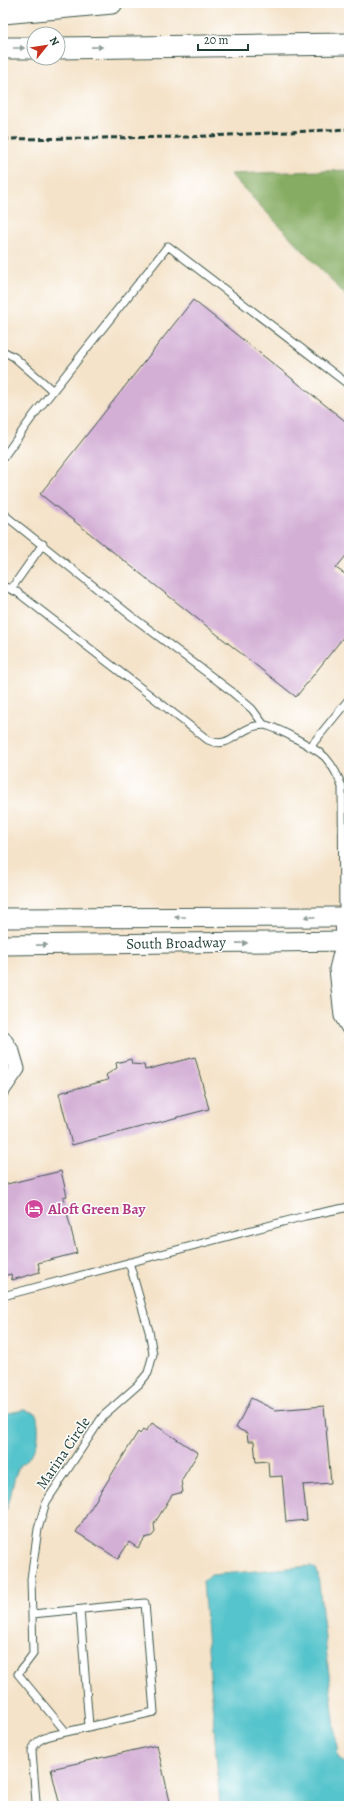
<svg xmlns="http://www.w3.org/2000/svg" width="352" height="1809" font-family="Alegreya,serif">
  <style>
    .forest { fill: #85ac62; stroke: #52744b }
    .water { fill: #57c4cc; stroke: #3b8080 }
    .building { fill: #d3aed5 }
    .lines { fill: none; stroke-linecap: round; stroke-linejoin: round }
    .service-casing { stroke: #3f564a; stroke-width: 9 }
    .minor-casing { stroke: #3f564a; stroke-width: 17 }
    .tertiary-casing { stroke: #3f564a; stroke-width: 21 }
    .secondary-casing { stroke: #3f564a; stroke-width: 23 }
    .service { stroke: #fff; stroke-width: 7 }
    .minor { stroke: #fff; stroke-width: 15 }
    .tertiary { stroke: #fff; stroke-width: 19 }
    .secondary { stroke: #fff; stroke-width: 21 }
    .rail { stroke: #1f3d34; stroke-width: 3; stroke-dasharray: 6 3; stroke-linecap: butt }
    .oneway { fill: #8f9e9a }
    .labels { text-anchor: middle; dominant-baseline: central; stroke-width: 3; stroke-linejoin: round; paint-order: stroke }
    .street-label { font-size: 15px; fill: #1f3d34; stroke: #fff }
    .hotel-label { font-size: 15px; font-weight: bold; fill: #b23c85; stroke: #fff; text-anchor: start }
  </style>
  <rect width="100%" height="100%" fill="#fff"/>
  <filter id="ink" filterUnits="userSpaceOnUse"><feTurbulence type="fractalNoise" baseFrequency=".025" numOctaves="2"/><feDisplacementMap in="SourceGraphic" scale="8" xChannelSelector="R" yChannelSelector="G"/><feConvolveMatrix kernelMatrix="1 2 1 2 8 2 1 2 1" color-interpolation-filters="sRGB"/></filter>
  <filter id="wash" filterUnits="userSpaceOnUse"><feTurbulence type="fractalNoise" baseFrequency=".012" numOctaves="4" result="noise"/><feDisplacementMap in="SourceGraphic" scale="16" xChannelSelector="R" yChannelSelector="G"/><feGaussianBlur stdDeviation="0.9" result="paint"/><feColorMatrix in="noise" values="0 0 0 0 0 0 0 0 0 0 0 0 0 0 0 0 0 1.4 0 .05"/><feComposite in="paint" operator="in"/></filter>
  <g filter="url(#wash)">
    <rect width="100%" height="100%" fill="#f4e3c9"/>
    <path class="forest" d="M 349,170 L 349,299 L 230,174 Z"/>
    <path class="water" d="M 24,1410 L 36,1413 C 39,1425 40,1441 33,1452 C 29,1459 20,1464 17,1471 C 11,1485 12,1502 3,1515 L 3,1414 Z
      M 311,1566 L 316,1569 L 318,1574 L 338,1757 L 345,1763 L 349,1764 L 349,1806 L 220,1806 L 203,1581 L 211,1575 Z"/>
    <g id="blocks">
      <path class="building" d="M 193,300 L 349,424 L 349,552 L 336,568 L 349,577 L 349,630 L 296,697 L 40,494 Z
        M 195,1057 L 209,1109 L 72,1145 L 59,1093 L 108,1080 L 106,1075 L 117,1068 L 116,1063 L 131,1059 L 132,1064 L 144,1065 L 145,1070 Z
        M 61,1171 L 67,1196 L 63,1197 L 77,1253 L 38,1263 L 40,1272 L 12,1280 L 11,1274 L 3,1276 L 3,1185 Z
        M 251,1398 L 275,1410 L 324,1406 L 331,1483 L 303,1485 L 307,1520 L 286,1522 L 282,1476 L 269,1477 L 268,1461 L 256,1462 L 254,1441 L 248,1441 L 247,1433 L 236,1428 Z
        M 152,1423 L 198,1453 L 181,1481 L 183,1492 L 172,1495 L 154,1524 L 155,1532 L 152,1536 L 145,1538 L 138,1548 L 129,1542 L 118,1559 L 76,1532 L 138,1432 L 140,1434 L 143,1429 L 146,1431 Z
        M 157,1745 L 171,1806 L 60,1806 L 51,1769 Z"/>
    </g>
  </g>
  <g filter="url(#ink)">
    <use href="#blocks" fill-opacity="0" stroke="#3f564a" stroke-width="1"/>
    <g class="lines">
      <g class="service-casing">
        <path id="service" d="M 3,351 L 14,357 L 53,391
          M 3,458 L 33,416 L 168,246 L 349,385
          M 3,511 L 7,517 L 130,615 L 231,691 L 252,709 L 264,725
          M 3,586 L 17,592 L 208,740 C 229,750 238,729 256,726 C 258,726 262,725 265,725 C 278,728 315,748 325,757 C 333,766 338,775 342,787 L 343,916
          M 11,589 L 43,544
          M 310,747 L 349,699
          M 3,1296 L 305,1216 L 349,1207
          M 80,1610 L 89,1726
          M 32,1614 L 145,1603 L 154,1712 L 66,1732 L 18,1674 L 33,1654 L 31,1579 L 38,1529 L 46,1502 L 103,1416 L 138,1385 L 148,1373 L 153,1354 L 149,1331 L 129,1262
          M 38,1806 L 36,1802 L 32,1751 C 36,1736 53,1736 66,1732"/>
      </g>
      <g class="minor-casing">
        <path id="minor" d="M 343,917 L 344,941 L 337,969 L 342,1016 L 349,1028
          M 3,1038 L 12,1052 L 17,1069 L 3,1089"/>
      </g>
      <g class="tertiary-casing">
        <path id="tertiary" d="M 3,918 L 349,917
          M 3,945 L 349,941"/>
      </g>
      <g class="secondary-casing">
        <path id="secondary" d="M 3,13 L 112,3
          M 3,48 L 34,48
          M 58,48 L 349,44"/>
      </g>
      <use href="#service" class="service"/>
      <use href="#minor" class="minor"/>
      <use href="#tertiary" class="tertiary"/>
      <use href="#secondary" class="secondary"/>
      <path class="rail" d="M 3,139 L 188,137 L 349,129"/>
    </g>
    <defs><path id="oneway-solid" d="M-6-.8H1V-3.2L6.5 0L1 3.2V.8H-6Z"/></defs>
    <g class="oneway">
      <use href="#oneway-solid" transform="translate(97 47) rotate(-1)"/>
      <use href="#oneway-solid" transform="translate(19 48)"/>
      <use href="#oneway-solid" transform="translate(180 917) rotate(180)"/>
      <use href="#oneway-solid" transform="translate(310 917) rotate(180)"/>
      <use href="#oneway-solid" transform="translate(242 943) rotate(-1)"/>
      <use href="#oneway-solid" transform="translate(42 945) rotate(-1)"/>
    </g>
  </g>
  <defs>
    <g id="hotel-disc" transform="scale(1)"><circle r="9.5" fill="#d1479c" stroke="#fff"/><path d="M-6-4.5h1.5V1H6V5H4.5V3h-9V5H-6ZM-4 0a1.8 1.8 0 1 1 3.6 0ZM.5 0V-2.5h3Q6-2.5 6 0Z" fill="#fff"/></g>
  </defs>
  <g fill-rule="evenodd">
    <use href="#hotel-disc" x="34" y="1209"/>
  </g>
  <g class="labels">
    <g class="street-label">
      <text transform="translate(176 943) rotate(-1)">South Broadway</text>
      <text transform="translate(63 1453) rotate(-56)">Marina Circle</text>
    </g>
    <g class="hotel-label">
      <text x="48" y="1209">Aloft Green Bay</text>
    </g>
  </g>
  <rect width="352" height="1809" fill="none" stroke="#fff" stroke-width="16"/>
  <g transform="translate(46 46) rotate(60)"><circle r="19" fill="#ffffff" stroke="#a5b1ae"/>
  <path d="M0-3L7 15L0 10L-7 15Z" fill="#c8321e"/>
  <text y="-6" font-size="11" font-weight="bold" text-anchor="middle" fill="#1f3d34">N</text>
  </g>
  <path d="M198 44v6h50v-6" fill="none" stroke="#1f3d34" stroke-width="2"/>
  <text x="204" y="44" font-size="12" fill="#1f3d34" stroke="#ffffff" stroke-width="3" paint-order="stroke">20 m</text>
</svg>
